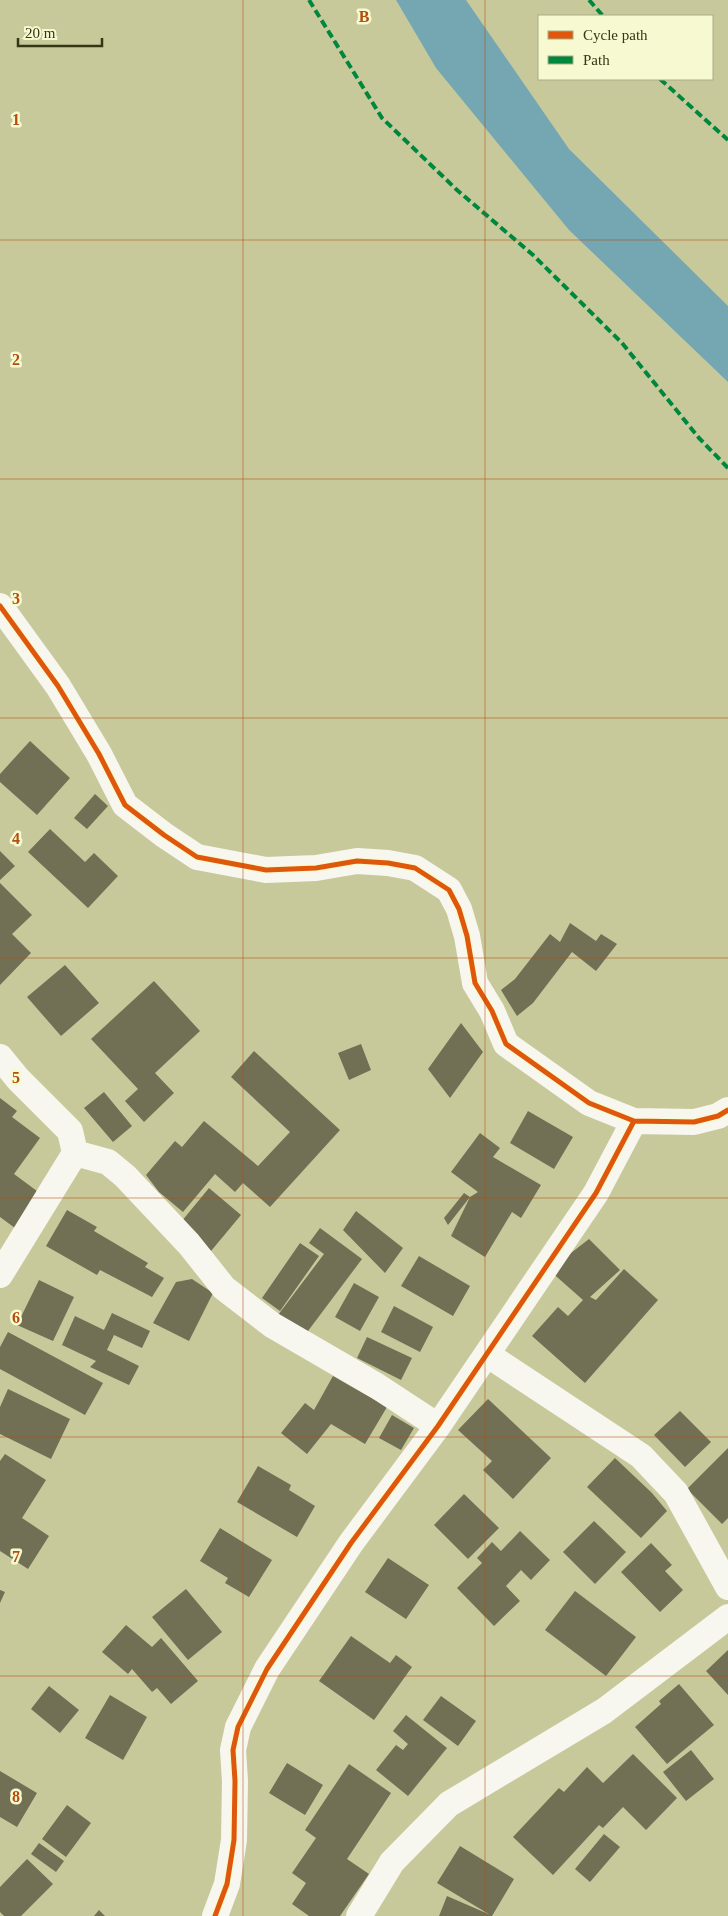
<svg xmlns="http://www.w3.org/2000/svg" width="728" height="1916" font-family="'Times New Roman',serif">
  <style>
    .water { fill: #74a7b1 }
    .building { fill: #716f54 }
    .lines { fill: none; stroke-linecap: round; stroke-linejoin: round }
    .street { stroke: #f7f7f0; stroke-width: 26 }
    .quiet { stroke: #00873e; stroke-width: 4; stroke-dasharray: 8 4; stroke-linecap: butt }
    .cycleway-casing { stroke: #f7fad1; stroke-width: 8 }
    .cycleway { stroke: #df570c; stroke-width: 5 }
    .grid { fill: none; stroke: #b24e0e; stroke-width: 1; stroke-opacity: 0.55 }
    .grid-label { font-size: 16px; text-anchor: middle; font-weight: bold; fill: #b24e0e; stroke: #f7fad1; stroke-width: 5; stroke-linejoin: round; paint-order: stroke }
  </style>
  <rect width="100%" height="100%" fill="#c8c99b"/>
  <path class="water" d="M 396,0 L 466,0 L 569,149 L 728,306 L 728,382 L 569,230 L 436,68 Z"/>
  <path class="building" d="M 30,741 L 70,778 L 37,815 L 0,782 L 0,774 Z
    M 95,794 L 108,806 L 87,829 L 74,818 Z
    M 50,829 L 85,862 L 94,853 L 118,876 L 88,908 L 28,852 Z
    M 0,851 L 15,866 L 0,880 Z
    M 0,883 L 32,915 L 12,934 L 31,953 L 0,985 Z
    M 570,923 L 596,941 L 601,934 L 617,944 L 596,971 L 572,952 L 533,1003 L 517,1016 L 501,990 L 515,979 L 550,934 L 560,942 Z
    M 65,965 L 99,1003 L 61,1036 L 27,997 Z
    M 154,981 L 200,1031 L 155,1073 L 174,1093 L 144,1122 L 125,1101 L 138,1089 L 91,1039 Z
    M 461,1023 L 483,1052 L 450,1098 L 428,1069 Z
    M 361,1044 L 371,1070 L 349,1080 L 338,1053 Z
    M 254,1051 L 340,1130 L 270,1207 L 243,1183 L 235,1192 L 215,1174 L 183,1212 L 159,1192 L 146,1175 L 175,1141 L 182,1147 L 204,1121 L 258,1166 L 290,1132 L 231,1077 Z
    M 104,1092 L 132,1126 L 113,1142 L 84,1108 Z
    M 0,1098 L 17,1111 L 12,1117 L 40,1138 L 14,1174 L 41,1194 L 15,1228 L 0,1217 Z
    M 528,1111 L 573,1137 L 554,1169 L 510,1143 Z
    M 480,1133 L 500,1148 L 493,1157 L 541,1185 L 521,1218 L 512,1212 L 485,1257 L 451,1236 L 470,1197 L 448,1225 L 444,1218 L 464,1193 L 470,1197 L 478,1192 L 451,1172 Z
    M 209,1188 L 241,1215 L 211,1251 L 181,1222 Z
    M 67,1210 L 97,1227 L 94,1231 L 148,1263 L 145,1267 L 164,1278 L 152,1297 L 100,1270 L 97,1275 L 46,1246 Z
    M 356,1211 L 403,1248 L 385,1273 L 343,1230 Z
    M 320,1228 L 362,1259 L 305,1335 L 278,1315 L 324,1254 L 309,1243 Z
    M 589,1239 L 620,1270 L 590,1297 L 596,1300 L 624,1269 L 658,1300 L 585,1383 L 532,1336 L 558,1307 L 568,1316 L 583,1300 L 549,1270 Z
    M 300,1243 L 319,1256 L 280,1311 L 262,1298 Z
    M 419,1256 L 470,1286 L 453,1316 L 401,1286 Z
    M 192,1279 L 213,1293 L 189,1341 L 153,1323 L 176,1282 Z
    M 39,1280 L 74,1297 L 53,1341 L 17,1325 Z
    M 354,1283 L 379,1297 L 360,1331 L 335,1317 Z
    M 394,1306 L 433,1327 L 420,1352 L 381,1332 Z
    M 112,1313 L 150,1331 L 142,1348 L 114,1335 L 107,1350 L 139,1366 L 129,1385 L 90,1367 L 96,1361 L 62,1345 L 75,1316 L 104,1330 Z
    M 8,1332 L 103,1383 L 85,1415 L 0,1369 L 0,1347 Z
    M 367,1337 L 412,1358 L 401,1380 L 357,1358 Z
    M 333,1376 L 387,1407 L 365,1444 L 331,1424 L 307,1454 L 281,1433 L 305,1403 L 314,1410 Z
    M 8,1389 L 70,1419 L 51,1459 L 0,1434 L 0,1407 Z
    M 488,1399 L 551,1458 L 513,1499 L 483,1470 L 492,1461 L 458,1430 Z
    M 680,1411 L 711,1442 L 685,1467 L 654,1435 Z
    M 392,1415 L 414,1428 L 401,1450 L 379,1438 Z
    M 728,1448 L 728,1518 L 722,1524 L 687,1489 Z
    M 5,1454 L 46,1480 L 22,1518 L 49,1536 L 28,1569 L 0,1551 L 0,1461 Z
    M 615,1458 L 652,1493 L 667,1511 L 641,1538 L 587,1487 Z
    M 258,1466 L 291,1485 L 289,1490 L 315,1506 L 297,1537 L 237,1502 Z
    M 464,1494 L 499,1528 L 468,1559 L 434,1525 Z
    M 594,1521 L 626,1552 L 595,1584 L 563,1552 Z
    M 220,1528 L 272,1560 L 249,1597 L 225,1583 L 228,1578 L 200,1561 Z
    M 520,1531 L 550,1560 L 531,1580 L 521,1570 L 506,1586 L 520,1601 L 494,1626 L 457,1588 L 482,1563 L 477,1558 L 492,1542 L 501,1551 Z
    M 651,1543 L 672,1565 L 665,1571 L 683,1590 L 660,1612 L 621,1572 Z
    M 388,1558 L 429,1585 L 406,1619 L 365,1592 Z
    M 186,1589 L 222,1632 L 188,1660 L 152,1617 Z
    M 0,1590 L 5,1592 L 0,1603 Z
    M 575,1591 L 636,1637 L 606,1676 L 545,1630 Z
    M 126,1625 L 152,1647 L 161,1638 L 198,1681 L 171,1704 L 157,1688 L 152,1692 L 132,1669 L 128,1674 L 102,1652 Z
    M 351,1636 L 390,1663 L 396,1655 L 412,1667 L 374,1720 L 319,1681 Z
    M 728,1650 L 728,1695 L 706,1671 Z
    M 679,1684 L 714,1725 L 667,1764 L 635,1727 L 661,1704 L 659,1701 Z
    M 49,1686 L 79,1710 L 60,1733 L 31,1709 Z
    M 110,1695 L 147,1717 L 123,1760 L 85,1738 Z
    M 441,1696 L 476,1721 L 458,1746 L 423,1720 Z
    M 406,1715 L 447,1748 L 408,1796 L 376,1770 L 396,1745 L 403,1750 L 408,1744 L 393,1731 Z
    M 691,1750 L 714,1779 L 686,1801 L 663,1772 Z
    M 633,1754 L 677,1798 L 646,1830 L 623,1807 L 603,1828 L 599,1825 L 553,1875 L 513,1837 L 559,1788 L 564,1792 L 587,1767 L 603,1783 Z
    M 287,1763 L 323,1785 L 305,1815 L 269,1793 Z
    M 349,1764 L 391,1793 L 347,1859 L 369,1874 L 340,1916 L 309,1916 L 292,1904 L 306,1883 L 292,1873 L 316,1838 L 305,1830 Z
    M 0,1771 L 37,1793 L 17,1827 L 0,1817 Z
    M 67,1805 L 91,1823 L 66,1857 L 42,1839 Z
    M 604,1834 L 620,1847 L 590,1882 L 575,1869 Z
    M 39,1843 L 64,1861 L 56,1872 L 31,1854 Z
    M 460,1846 L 514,1879 L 492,1916 L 437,1883 Z
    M 27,1859 L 53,1884 L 21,1916 L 4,1916 L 0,1912 L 0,1887 Z
    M 447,1896 L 493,1916 L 439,1916 Z
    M 99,1910 L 105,1916 L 94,1916 Z"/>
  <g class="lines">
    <path class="street" d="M 0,606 L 58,686 L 99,754 L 125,805 L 164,835 L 197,857 L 266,870 L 316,868 L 357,861 L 388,863 L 415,868 L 449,890 L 459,909 L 467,936 L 475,983 L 492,1011 L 506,1044 L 589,1103 L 634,1121 L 694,1122 L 718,1116 L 728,1110
      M 0,1057 L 18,1079 L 70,1131 L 75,1153 L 0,1275
      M 75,1153 L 108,1162 L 125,1176 L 189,1244 L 224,1288 L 272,1325 L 377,1386 L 438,1426
      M 488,1355 L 641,1456 L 676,1493 L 728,1587
      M 215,1916 L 227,1884 L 234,1840 L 235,1781 L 233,1750 L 238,1727 L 267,1669 L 351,1543 L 438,1426 L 596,1193 L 634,1121
      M 359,1916 L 392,1862 L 449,1804 L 604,1711 L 728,1617"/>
    <path class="quiet" d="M 309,0 L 382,118 L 457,190 L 533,255 L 622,343 L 699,438 L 728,468
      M 589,0 L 603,16
      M 660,79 L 728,140"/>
    <g class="cycleway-casing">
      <path id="cycleway" d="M 0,606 L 58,686 L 99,754 L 125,805 L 164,835 L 197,857 L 266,870 L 316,868 L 357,861 L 388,863 L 415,868 L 449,890 L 459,909 L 467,936 L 475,983 L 492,1011 L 506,1044 L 589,1103 L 634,1121 L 694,1122 L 718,1116 L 728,1110
        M 215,1916 L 227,1884 L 234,1840 L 235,1781 L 233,1750 L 238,1727 L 267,1669 L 351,1543 L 438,1426 L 596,1193 L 634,1121"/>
    </g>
    <use href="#cycleway" class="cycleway"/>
  </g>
  <path class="grid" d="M 243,0 L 243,1916M 485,0 L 485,1916M 0,240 L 728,240M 0,479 L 728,479M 0,718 L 728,718M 0,958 L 728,958M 0,1198 L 728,1198M 0,1437 L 728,1437M 0,1676 L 728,1676"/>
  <g class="grid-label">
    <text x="364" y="22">B</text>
    <text x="16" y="125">1</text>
    <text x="16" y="365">2</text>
    <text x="16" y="604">3</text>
    <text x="16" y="844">4</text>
    <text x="16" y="1083">5</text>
    <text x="16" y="1323">6</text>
    <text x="16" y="1562">7</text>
    <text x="16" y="1802">8</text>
  </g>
  <rect x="538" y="15" width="175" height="65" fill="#f7fad1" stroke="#a9ac85"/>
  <rect x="548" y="31" width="25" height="8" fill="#df570c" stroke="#a9ac85"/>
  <text x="583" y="40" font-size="15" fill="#353613">Cycle path</text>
  <rect x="548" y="56" width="25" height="8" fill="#00873e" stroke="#a9ac85"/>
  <text x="583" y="65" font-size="15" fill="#353613">Path</text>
  <path d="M18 38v8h84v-8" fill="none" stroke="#353613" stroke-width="2.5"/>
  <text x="25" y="38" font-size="15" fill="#353613" stroke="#f7fad1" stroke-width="4" paint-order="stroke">20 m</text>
</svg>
